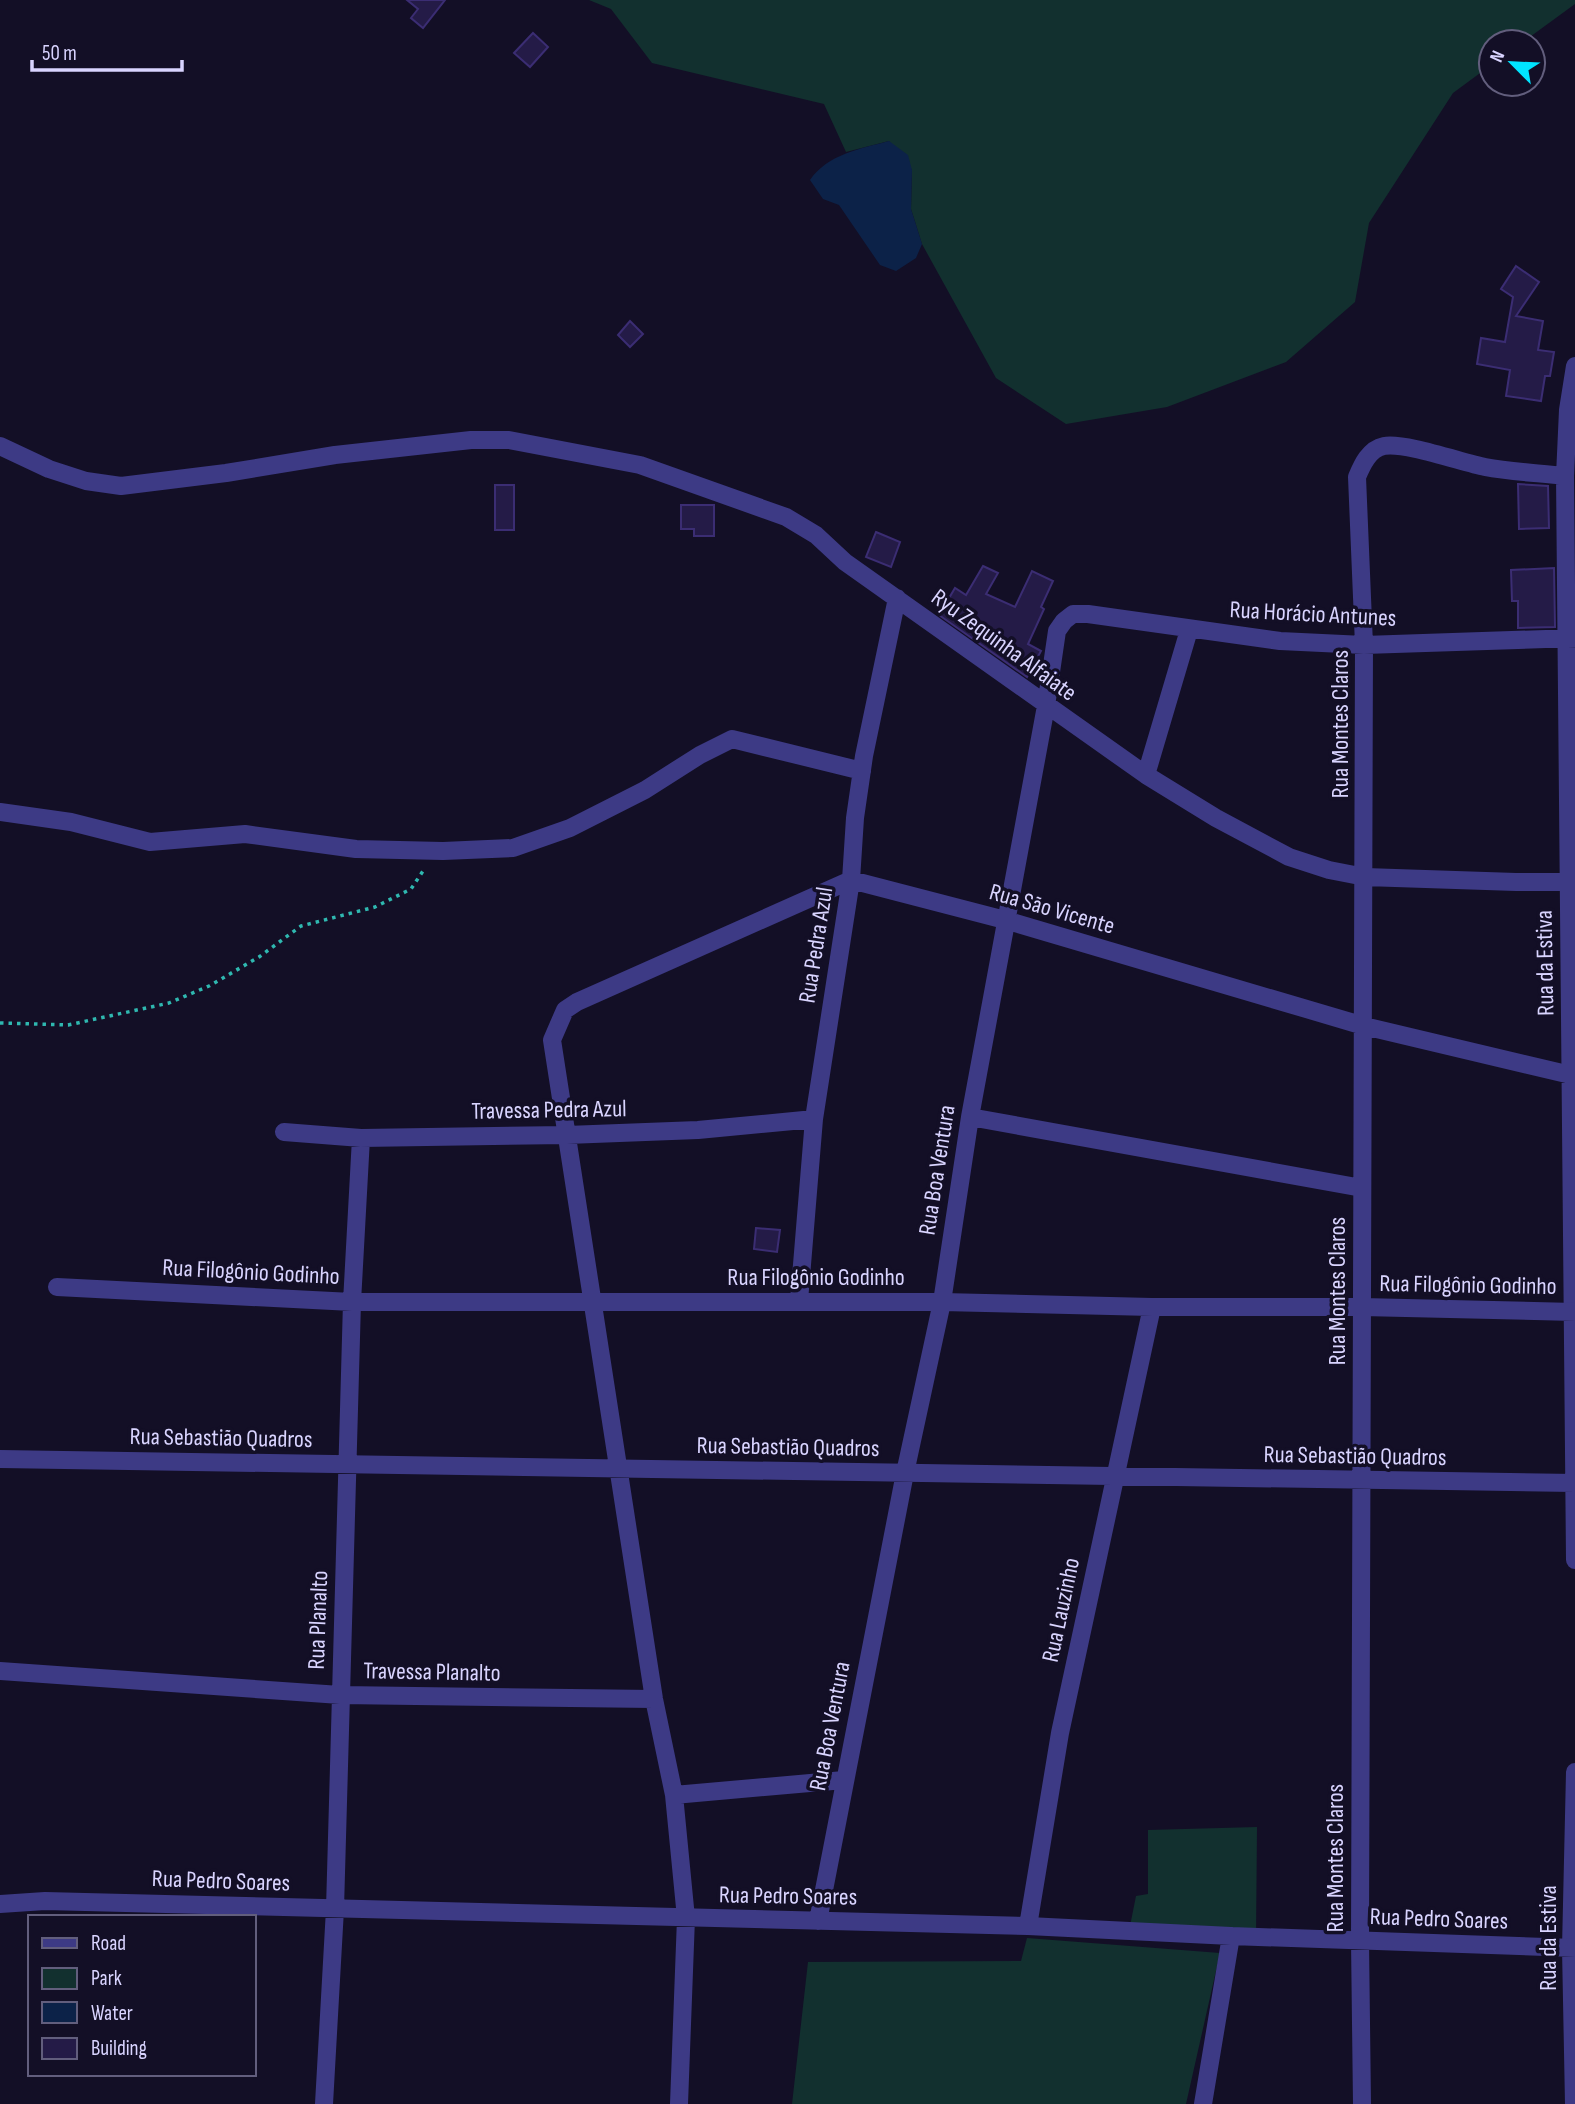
<svg xmlns="http://www.w3.org/2000/svg" width="1575" height="2104" font-family="'Sofia Sans Condensed',sans-serif">
  <style>
    .green { fill: #12302f }
    .water { fill: #0c2248 }
    .building { fill: #241b47; stroke: #3b2d73; stroke-width: 2 }
    .lines { fill: none; stroke-linecap: round; stroke-linejoin: round }
    .path { stroke: #2fb8b0; stroke-width: 3.5; stroke-dasharray: 3.5 5; stroke-linecap: butt }
    .minor { stroke: #3d3a85; stroke-width: 18 }
    .labels { text-anchor: middle; dominant-baseline: central; stroke-width: 7; stroke-linejoin: round; paint-order: stroke }
    .street-label { font-size: 24px; fill: #d9d4ff; stroke: #130f26 }
  </style>
  <rect width="100%" height="100%" fill="#130f26"/>
  <path class="green" d="M 589,0 L 1575,0 L 1575,4 L 1523,42 L 1491,42 L 1491,65 L 1453,93 L 1369,223 L 1355,302 L 1286,362 L 1167,407 L 1066,424 L 996,378 L 922,244 L 911,209 L 912,170 L 889,141 L 846,152 L 824,104 L 652,63 L 611,9 Z
    M 1257,1827 L 1256,1937 L 1129,1931 L 1136,1896 L 1148,1894 L 1148,1830 Z
    M 1027,1938 L 1220,1953 L 1186,2104 L 792,2104 L 808,1962 L 1021,1961 Z"/>
  <path class="water" d="M 889,141 L 908,155 L 912,170 L 911,209 L 922,244 L 916,258 L 896,271 L 880,265 L 839,205 L 823,199 L 810,180 C 828,154 860,149 889,141 Z"/>
  <path class="building" d="M 407,0 L 445,0 L 423,28 L 411,18 L 418,9 Z
    M 533,33 L 548,47 L 530,67 L 514,53 Z
    M 1516,266 L 1539,282 L 1516,316 L 1543,321 L 1538,350 L 1554,352 L 1550,376 L 1545,376 L 1541,401 L 1506,396 L 1510,370 L 1477,364 L 1481,338 L 1505,342 L 1513,297 L 1501,289 Z
    M 630,321 L 643,334 L 630,347 L 618,335 Z
    M 1518,484 L 1548,486 L 1549,528 L 1519,529 Z
    M 495,485 L 514,485 L 514,530 L 495,530 Z
    M 681,505 L 714,505 L 714,536 L 694,536 L 694,529 L 681,529 Z
    M 876,532 L 900,542 L 891,567 L 866,557 Z
    M 983,566 L 998,573 L 986,594 L 1015,607 L 1032,571 L 1053,581 L 1041,607 L 1044,609 L 1028,644 L 1041,651 L 1027,677 L 939,615 L 955,588 L 966,595 Z
    M 1554,568 L 1555,627 L 1518,628 L 1518,601 L 1512,601 L 1511,570 Z
    M 756,1228 L 780,1230 L 777,1252 L 754,1249 Z"/>
  <g class="lines">
    <path class="path" d="M 0,1023 L 68,1025 L 169,1003 L 209,986 L 259,957 L 301,926 L 375,907 L 411,889 L 425,868"/>
    <path class="minor" d="M 1575,366 L 1568,410 L 1565,476 L 1575,1560
      M 0,446 L 49,469 L 86,481 L 121,486 L 226,473 L 335,455 L 471,440 L 509,440 L 640,465 L 786,517 L 816,535 L 845,562 L 1146,775 L 1216,818 L 1289,857 L 1329,870 L 1365,877 L 1516,882 L 1575,882
      M 1146,775 L 1189,630
      M 0,812 L 71,822 L 150,842 L 245,834 L 356,849 L 443,851 L 513,848 L 570,828 L 645,790 L 700,755 L 732,739 L 862,771
      M 970,1117 L 1362,1188
      M 284,1132 L 361,1138 L 567,1135 L 698,1130 L 814,1119
      M 57,1287 L 352,1302 L 942,1302 L 1152,1307 L 1362,1307 L 1575,1312
      M 799,1301 L 814,1119 L 851,880 L 855,818 L 864,756 L 897,598
      M 0,1459 L 1575,1483
      M 0,1671 L 340,1695 L 654,1699
      M 674,1795 L 844,1780
      M 0,1904 L 45,1901 L 1028,1926 L 1231,1936 L 1575,1948
      M 818,1921 L 905,1473 L 942,1302 L 970,1117 L 1046,706 L 1057,631 L 1064,621 L 1073,614 L 1088,614 L 1280,641 L 1364,645 L 1575,638
      M 1028,1926 L 1060,1733 L 1152,1307
      M 324,2104 L 335,1909 L 352,1302 L 361,1138
      M 679,2104 L 686,1918 L 674,1795 L 654,1699 L 552,1040 L 565,1010 L 577,1002 L 851,880 L 1005,920 L 1364,1026 L 1575,1076
      M 1203,2104 L 1231,1936
      M 1362,2104 L 1360,1941 L 1364,645 L 1357,477 C 1362,465 1369,449 1384,446 C 1404,442 1461,462 1485,467 C 1511,472 1539,473 1565,476
      M 1574,2104 L 1571,1948 L 1575,1772"/>
  </g>
  <g class="labels">
    <g class="street-label">
      <text transform="translate(1313 614) rotate(3)">Rua Horácio Antunes</text>
      <text transform="translate(1004 645) rotate(36)">Ryu Zequinha Alfaiate</text>
      <text transform="translate(1340 724) rotate(-90)">Rua Montes Claros</text>
      <text transform="translate(1052 909) rotate(16)">Rua São Vicente</text>
      <text transform="translate(816 945) rotate(-81)">Rua Pedra Azul</text>
      <text transform="translate(1545 963) rotate(-91)">Rua da Estiva</text>
      <text transform="translate(549 1110) rotate(-1)">Travessa Pedra Azul</text>
      <text transform="translate(937 1170) rotate(-81)">Rua Boa Ventura</text>
      <text transform="translate(251 1272) rotate(3)">Rua Filogônio Godinho</text>
      <text x="816" y="1277">Rua Filogônio Godinho</text>
      <text transform="translate(1468 1285) rotate(1)">Rua Filogônio Godinho</text>
      <text transform="translate(1337 1291) rotate(-90)">Rua Montes Claros</text>
      <text transform="translate(221 1438) rotate(1)">Rua Sebastião Quadros</text>
      <text transform="translate(788 1447) rotate(1)">Rua Sebastião Quadros</text>
      <text transform="translate(1355 1456) rotate(1)">Rua Sebastião Quadros</text>
      <text transform="translate(1061 1610) rotate(-78)">Rua Lauzinho</text>
      <text transform="translate(318 1620) rotate(-88)">Rua Planalto</text>
      <text transform="translate(432 1672) rotate(1)">Travessa Planalto</text>
      <text transform="translate(830 1726) rotate(-79)">Rua Boa Ventura</text>
      <text transform="translate(1335 1858) rotate(-90)">Rua Montes Claros</text>
      <text transform="translate(221 1881) rotate(2)">Rua Pedro Soares</text>
      <text transform="translate(788 1896) rotate(1)">Rua Pedro Soares</text>
      <text transform="translate(1439 1919) rotate(2)">Rua Pedro Soares</text>
      <text transform="translate(1548 1938) rotate(-90)">Rua da Estiva</text>
    </g>
  </g>
  <rect x="28" y="1915" width="228" height="161" fill="#130f26" stroke="#625e7d" stroke-width="2"/>
  <rect x="42" y="1938" width="35" height="10" fill="#3d3a85" stroke="#625e7d" stroke-width="2"/>
  <text x="91" y="1950" font-size="21" fill="#d9d4ff">Road</text>
  <rect x="42" y="1968" width="35" height="21" fill="#12302f" stroke="#625e7d" stroke-width="2"/>
  <text x="91" y="1985" font-size="21" fill="#d9d4ff">Park</text>
  <rect x="42" y="2002" width="35" height="21" fill="#0c2248" stroke="#625e7d" stroke-width="2"/>
  <text x="91" y="2020" font-size="21" fill="#d9d4ff">Water</text>
  <rect x="42" y="2038" width="35" height="21" fill="#241b47" stroke="#625e7d" stroke-width="2"/>
  <text x="91" y="2055" font-size="21" fill="#d9d4ff">Building</text>
  <g transform="translate(1512 63) rotate(294)"><circle r="33" fill="#130f26" stroke="#625e7d" stroke-width="2"/>
  <path d="M0-5L12 26L0 18L-12 26Z" fill="#00e5ff"/>
  <text y="-10" font-size="19" font-weight="bold" text-anchor="middle" fill="#d9d4ff">N</text>
  </g>
  <path d="M32 60v10h150v-10" fill="none" stroke="#d9d4ff" stroke-width="3.5"/>
  <text x="42" y="60" font-size="21" fill="#d9d4ff" stroke="#130f26" stroke-width="5" paint-order="stroke">50 m</text>
</svg>
